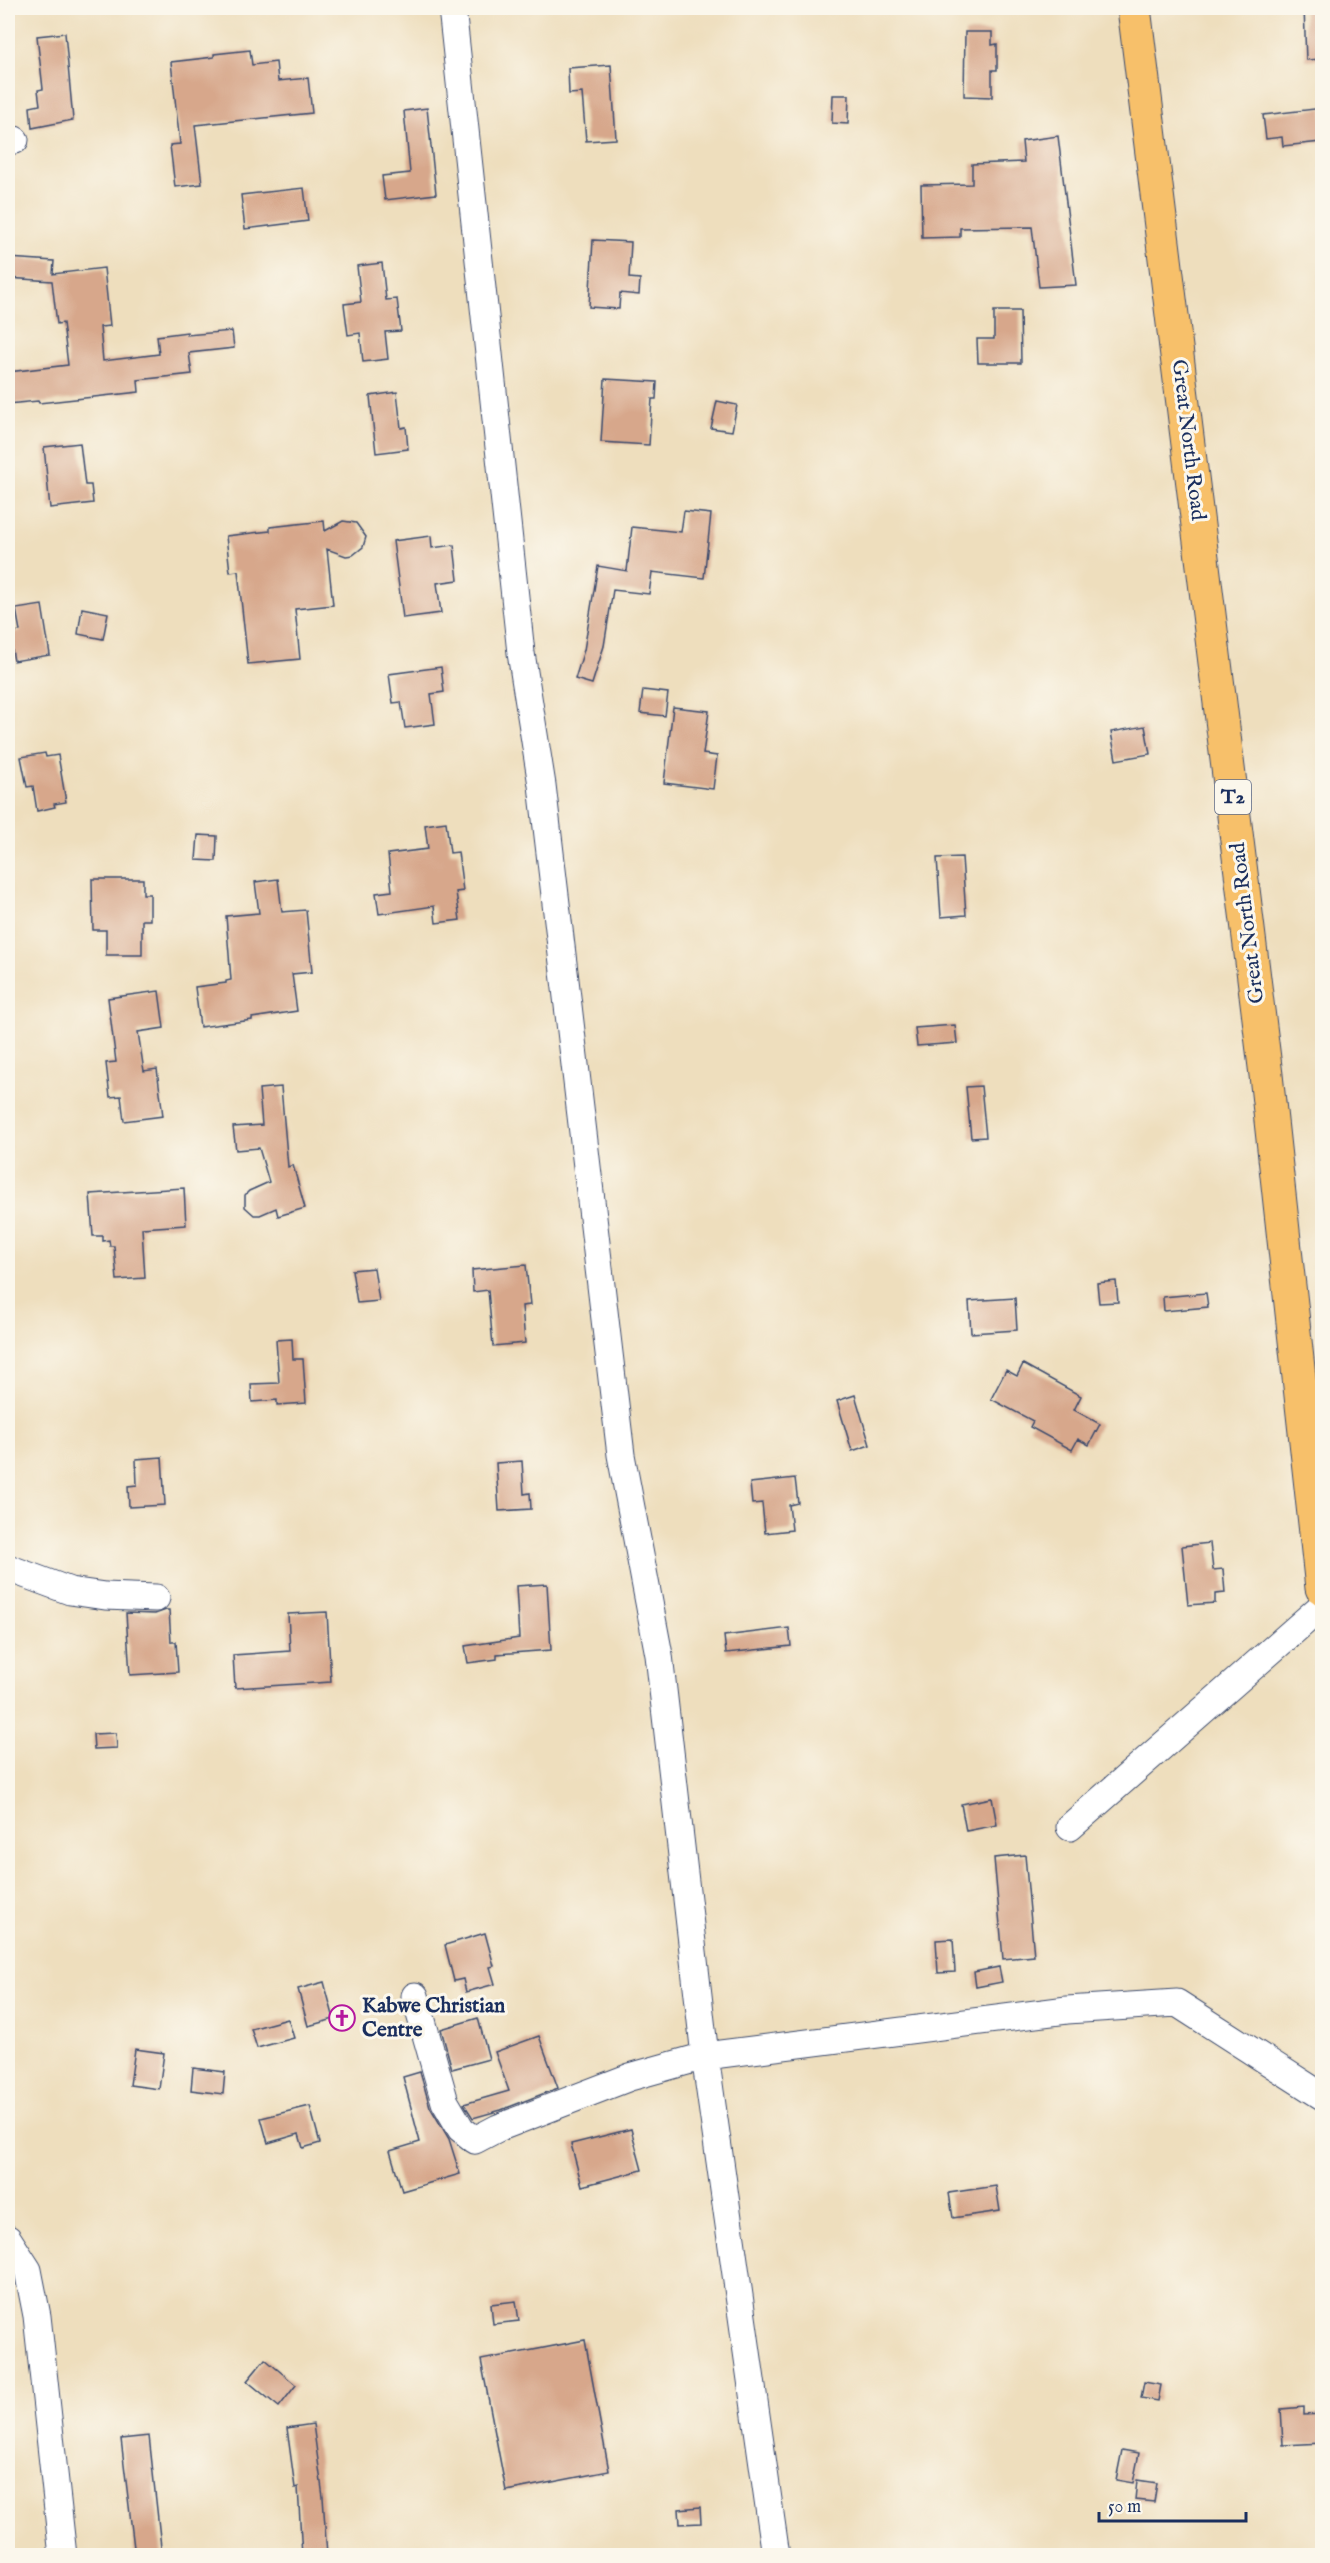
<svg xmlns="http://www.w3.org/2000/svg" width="1330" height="2563" font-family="'IM FELL English',serif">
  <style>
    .building { fill: #d7a78b }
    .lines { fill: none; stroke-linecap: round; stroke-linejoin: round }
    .minor-casing { stroke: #3b496c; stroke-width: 29 }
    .highway-casing { stroke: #3b496c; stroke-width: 35 }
    .minor { stroke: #fff; stroke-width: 27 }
    .highway { stroke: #f7c06b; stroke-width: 33 }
    .labels { text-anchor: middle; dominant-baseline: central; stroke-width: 6; stroke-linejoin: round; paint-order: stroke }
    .shield { fill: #fbf7ec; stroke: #5e6b89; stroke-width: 1.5 }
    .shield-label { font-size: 20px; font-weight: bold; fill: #1b2f5e }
    .street-label { font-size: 21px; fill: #1b2f5e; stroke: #fbf7ec }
    .poi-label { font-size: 21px; font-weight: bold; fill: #1b2f5e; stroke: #fbf7ec; text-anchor: start }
  </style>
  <rect width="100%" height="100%" fill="#fbf7ec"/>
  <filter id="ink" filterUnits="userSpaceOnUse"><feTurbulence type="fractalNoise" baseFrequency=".0167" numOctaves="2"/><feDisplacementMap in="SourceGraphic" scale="12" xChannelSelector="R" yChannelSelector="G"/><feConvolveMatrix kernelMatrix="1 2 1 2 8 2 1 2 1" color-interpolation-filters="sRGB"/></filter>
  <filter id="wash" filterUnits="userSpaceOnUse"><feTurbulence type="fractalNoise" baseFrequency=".008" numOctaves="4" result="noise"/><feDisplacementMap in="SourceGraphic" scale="24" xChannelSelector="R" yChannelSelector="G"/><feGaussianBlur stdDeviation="1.35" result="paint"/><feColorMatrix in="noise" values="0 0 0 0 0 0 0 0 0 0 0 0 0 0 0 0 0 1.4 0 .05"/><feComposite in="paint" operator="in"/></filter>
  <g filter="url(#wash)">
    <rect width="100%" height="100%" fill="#eedebd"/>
    <g id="blocks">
      <path class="building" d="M 1304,8 L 1323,8 L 1323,59 L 1306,60 Z
        M 965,32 L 992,32 L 992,45 L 997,44 L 997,70 L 992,70 L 992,97 L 964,96 Z
        M 65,33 L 73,120 L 32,128 L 30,107 L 40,105 L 38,90 L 43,89 L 37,36 Z
        M 250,50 L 252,65 L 276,62 L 278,81 L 308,78 L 312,113 L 195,125 L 202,184 L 175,187 L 170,145 L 180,144 L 171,62 L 214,57 L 214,54 Z
        M 611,65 L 616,139 L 586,141 L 582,93 L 569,94 L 568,68 Z
        M 833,95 L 849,95 L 848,124 L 832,123 Z
        M 427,108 L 436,194 L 385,200 L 382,176 L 410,173 L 404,111 Z
        M 1323,108 L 1321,142 L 1283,146 L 1282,137 L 1266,139 L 1263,115 Z
        M 1058,136 L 1076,285 L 1039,287 L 1032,227 L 960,228 L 960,237 L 922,238 L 921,185 L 972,184 L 972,164 L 1024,162 L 1022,141 Z
        M 304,188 L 308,221 L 245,229 L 241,195 Z
        M 593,240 L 631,242 L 629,278 L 640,279 L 639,295 L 620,293 L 619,309 L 589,307 Z
        M 8,258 L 54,261 L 53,274 L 104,268 L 110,326 L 100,327 L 103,361 L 159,354 L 157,336 L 187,332 L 187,335 L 232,331 L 234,348 L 189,353 L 192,374 L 138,380 L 139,392 L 39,403 L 38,401 L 8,404 L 8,372 L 68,365 L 63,323 L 57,324 L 52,281 L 8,278 Z
        M 382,263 L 386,300 L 397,299 L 401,331 L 385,332 L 388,359 L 363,362 L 360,333 L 348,335 L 344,304 L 361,302 L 357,266 Z
        M 994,311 L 1020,311 L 1021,363 L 978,363 L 977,339 L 994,339 Z
        M 605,379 L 657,382 L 656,399 L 652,399 L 649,445 L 601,442 Z
        M 397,392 L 401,428 L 406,427 L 408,449 L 376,453 L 370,396 Z
        M 717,401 L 737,405 L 732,431 L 711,428 Z
        M 80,443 L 85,485 L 91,485 L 93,503 L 50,508 L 44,447 Z
        M 684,511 L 711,514 L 704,578 L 652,572 L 649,594 L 613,590 L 604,646 L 592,684 L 575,679 L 584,650 L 598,566 L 627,571 L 632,527 L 681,532 Z
        M 324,521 L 325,531 L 343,521 L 356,523 L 366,537 L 363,547 L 353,555 L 346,556 L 327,549 L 333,605 L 295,609 L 300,659 L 248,664 L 238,571 L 230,572 L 226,536 L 270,531 L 270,527 Z
        M 431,536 L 432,548 L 454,545 L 458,580 L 437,583 L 441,613 L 403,618 L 393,541 Z
        M 42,605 L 50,655 L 14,661 L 9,633 L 20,631 L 16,609 Z
        M 82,608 L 108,613 L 103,639 L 78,634 Z
        M 441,667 L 444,692 L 431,694 L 435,724 L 405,728 L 401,702 L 393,703 L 389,674 Z
        M 643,690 L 668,693 L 665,716 L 640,713 Z
        M 673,707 L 709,711 L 703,754 L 717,756 L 713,789 L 664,783 Z
        M 1145,726 L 1150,754 L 1116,760 L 1111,732 Z
        M 45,753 L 46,757 L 58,755 L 66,802 L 54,804 L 55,807 L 37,811 L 33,786 L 27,787 L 21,757 Z
        M 446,822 L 450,853 L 458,852 L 463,891 L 456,892 L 460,920 L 436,923 L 434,906 L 379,914 L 376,893 L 392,891 L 388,854 L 428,849 L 425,825 Z
        M 198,835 L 217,836 L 216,861 L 196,860 Z
        M 962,857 L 966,915 L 941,917 L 937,858 Z
        M 92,879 L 143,879 L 143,894 L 150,894 L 150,920 L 142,920 L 142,955 L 106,955 L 106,930 L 93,930 Z
        M 278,879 L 282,912 L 306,910 L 312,972 L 292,974 L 297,1011 L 252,1018 L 252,1020 L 200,1027 L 195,987 L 226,983 L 226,981 L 231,980 L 226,916 L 259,913 L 255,882 Z
        M 159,991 L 164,1028 L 138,1032 L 144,1071 L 157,1069 L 163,1116 L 124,1121 L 121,1096 L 110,1097 L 106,1063 L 116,1062 L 108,998 Z
        M 955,1025 L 957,1043 L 917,1046 L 915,1028 Z
        M 981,1086 L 986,1137 L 971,1138 L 966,1087 Z
        M 281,1087 L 288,1167 L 293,1165 L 305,1208 L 278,1216 L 276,1208 L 260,1215 L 254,1215 L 245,1207 L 245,1195 L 249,1191 L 269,1182 L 259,1148 L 236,1150 L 233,1127 L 262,1125 L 259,1089 Z
        M 184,1188 L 186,1225 L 142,1228 L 145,1278 L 117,1280 L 114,1246 L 110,1246 L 109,1240 L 103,1241 L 103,1236 L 93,1236 L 90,1194 Z
        M 526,1265 L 530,1305 L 522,1306 L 525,1343 L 493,1346 L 488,1290 L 473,1292 L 472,1270 Z
        M 374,1268 L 379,1301 L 357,1303 L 352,1270 Z
        M 1116,1281 L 1118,1302 L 1099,1303 L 1097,1283 Z
        M 1206,1293 L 1208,1307 L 1164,1311 L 1163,1297 Z
        M 1015,1298 L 1017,1330 L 971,1333 L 969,1301 Z
        M 292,1339 L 293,1359 L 303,1359 L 306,1403 L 277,1405 L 277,1400 L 252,1402 L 251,1384 L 279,1383 L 276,1340 Z
        M 1023,1364 L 1081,1396 L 1074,1410 L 1100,1424 L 1089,1445 L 1078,1439 L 1072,1450 L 1030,1427 L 1033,1421 L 991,1399 L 1006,1370 L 1017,1376 Z
        M 855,1395 L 870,1445 L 852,1451 L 837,1401 Z
        M 162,1457 L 165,1505 L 129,1507 L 128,1486 L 137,1485 L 136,1459 Z
        M 522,1461 L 524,1494 L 530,1493 L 531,1509 L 499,1511 L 496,1463 Z
        M 795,1478 L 798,1503 L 789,1505 L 792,1530 L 765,1533 L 762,1503 L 752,1504 L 750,1483 Z
        M 1210,1543 L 1213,1570 L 1223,1569 L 1225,1593 L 1215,1594 L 1215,1603 L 1188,1605 L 1182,1546 Z
        M 547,1584 L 551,1650 L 497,1654 L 497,1659 L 468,1663 L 465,1646 L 519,1638 L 516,1586 Z
        M 166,1610 L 169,1610 L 171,1642 L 176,1642 L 178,1672 L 130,1675 L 126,1613 L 155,1614 Z
        M 327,1612 L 331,1682 L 235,1688 L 233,1655 L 290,1651 L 288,1614 Z
        M 789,1628 L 791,1646 L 726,1653 L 724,1636 Z
        M 116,1733 L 117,1748 L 94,1749 L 93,1734 Z
        M 992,1798 L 997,1825 L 966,1831 L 961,1804 Z
        M 1025,1855 L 1034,1956 L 1003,1959 L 994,1858 Z
        M 485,1933 L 494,1966 L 490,1967 L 495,1984 L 466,1992 L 463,1979 L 454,1981 L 445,1945 Z
        M 953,1939 L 955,1972 L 938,1973 L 936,1940 Z
        M 999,1967 L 1002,1982 L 976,1987 L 974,1972 Z
        M 324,1982 L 334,2019 L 308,2026 L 298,1989 Z
        M 478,2018 L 489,2059 L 452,2069 L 441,2029 Z
        M 288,2019 L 294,2038 L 257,2048 L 251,2029 Z
        M 539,2036 L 558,2088 L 501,2110 L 473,2118 L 464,2104 L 509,2091 L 495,2052 Z
        M 135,2049 L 164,2053 L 159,2089 L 130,2085 Z
        M 193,2068 L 225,2072 L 223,2094 L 191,2090 Z
        M 420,2072 L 430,2107 L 449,2139 L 460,2174 L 402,2191 L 390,2151 L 420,2142 L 403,2077 Z
        M 310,2106 L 320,2143 L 303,2148 L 299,2134 L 268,2143 L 261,2118 Z
        M 631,2129 L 642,2170 L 582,2186 L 571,2144 Z
        M 996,2186 L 1000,2211 L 953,2218 L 949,2193 Z
        M 516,2301 L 519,2321 L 493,2324 L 491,2304 Z
        M 585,2340 L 609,2471 L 506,2491 L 481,2360 Z
        M 265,2359 L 296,2385 L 279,2407 L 247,2381 Z
        M 1144,2382 L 1161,2385 L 1158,2401 L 1141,2398 Z
        M 1304,2407 L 1304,2415 L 1323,2414 L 1323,2443 L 1283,2445 L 1281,2409 Z
        M 313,2424 L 323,2497 L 327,2556 L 302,2556 L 298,2487 L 295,2488 L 287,2428 Z
        M 149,2436 L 162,2556 L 135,2556 L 121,2439 Z
        M 1122,2450 L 1139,2453 L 1133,2483 L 1116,2480 Z
        M 1137,2480 L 1157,2483 L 1154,2502 L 1135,2500 Z
        M 700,2507 L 701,2523 L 680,2524 L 679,2509 Z"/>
    </g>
  </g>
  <g filter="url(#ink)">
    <use href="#blocks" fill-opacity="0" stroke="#3b496c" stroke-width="1.5"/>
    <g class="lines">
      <g class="minor-casing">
        <path id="minor" d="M 452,8 L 521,653 L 542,785 L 621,1455 L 659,1655 L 705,2056 L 776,2556
          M 8,141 L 15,140
          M 8,1568 L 70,1591 L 105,1596 L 156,1598
          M 1070,1827 L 1322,1606
          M 415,1996 L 445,2102 L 461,2129 L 475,2140 L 498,2128 L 630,2077 L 705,2056 L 1067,2010 L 1177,2003 L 1322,2096
          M 8,2239 L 28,2270 L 37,2316 L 63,2556"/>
      </g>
      <g class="highway-casing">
        <path id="highway" d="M 1134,8 L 1266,1075 L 1322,1588"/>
      </g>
      <use href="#minor" class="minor"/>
      <use href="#highway" class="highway"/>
    </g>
  </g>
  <defs>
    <g id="church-ring" transform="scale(1.35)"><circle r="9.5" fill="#fbf7ec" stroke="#b5179e" stroke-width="1.5"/><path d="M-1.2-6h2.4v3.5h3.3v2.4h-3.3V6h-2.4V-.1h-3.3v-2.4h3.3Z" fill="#b5179e"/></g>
  </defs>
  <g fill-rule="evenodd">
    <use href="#church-ring" x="342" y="2018"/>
  </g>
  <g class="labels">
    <rect class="shield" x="1215" y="780" width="36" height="34" rx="4.5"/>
    <g class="shield-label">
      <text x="1233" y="797">T2</text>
    </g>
    <g class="street-label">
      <text transform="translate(1188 440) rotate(83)">Great North Road</text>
      <text transform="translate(1248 923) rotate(-97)">Great North Road</text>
    </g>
    <g class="poi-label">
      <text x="362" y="2006">Kabwe Christian<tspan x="362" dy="24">Centre</tspan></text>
    </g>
  </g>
  <rect width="1330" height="2563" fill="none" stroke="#fbf7ec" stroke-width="30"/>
  <path d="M1099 2512v9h147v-9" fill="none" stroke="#1b2f5e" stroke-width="3"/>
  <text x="1108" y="2512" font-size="18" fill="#1b2f5e" stroke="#fbf7ec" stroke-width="4.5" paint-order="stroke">50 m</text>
</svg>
